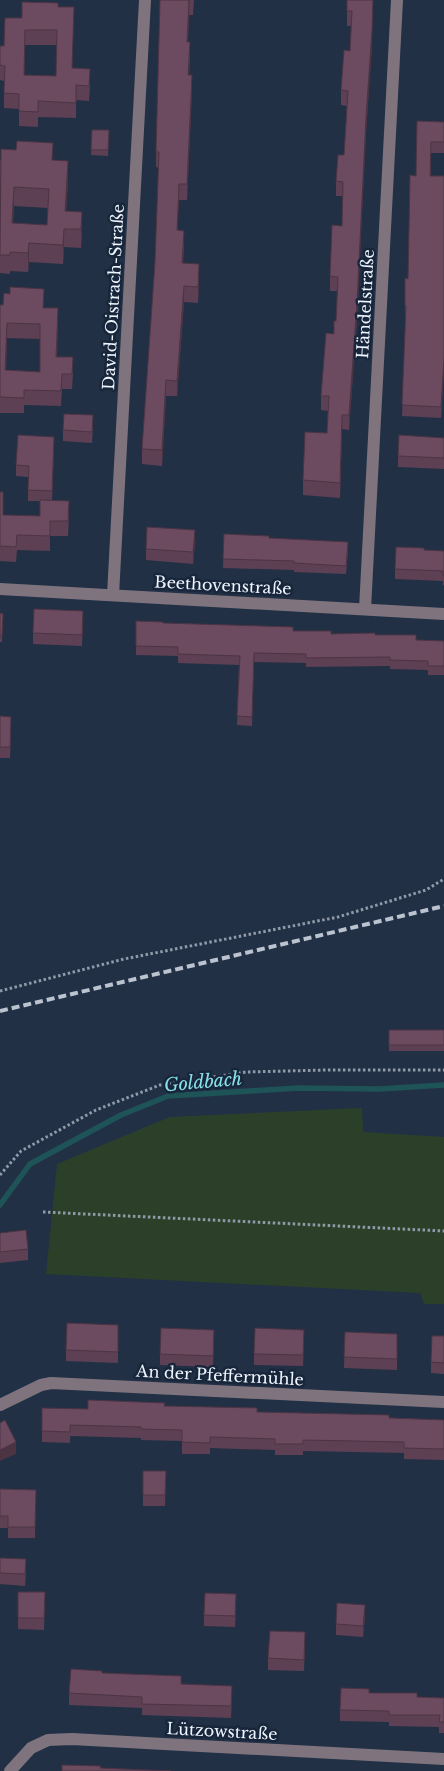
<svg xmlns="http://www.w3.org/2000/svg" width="444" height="1771" viewBox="0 0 444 1771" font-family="'Libre Baskerville',serif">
	<rect width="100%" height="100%" fill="#223046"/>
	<path fill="#2c4029" d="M362 1108 363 1132 444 1137V1304H424L420 1293 46 1274 57 1164 170 1117Z"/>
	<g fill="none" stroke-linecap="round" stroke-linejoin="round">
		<path stroke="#1e5358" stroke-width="5.5" d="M0 1205 30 1164 121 1115 168 1096 299 1088 379 1089 444 1085"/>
		<g stroke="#909aa9" stroke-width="3" stroke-dasharray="2.5 2.5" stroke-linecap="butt">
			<path d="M0 991 124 959 338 917 426 890 444 879"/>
			<path d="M0 1175 21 1151 96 1110 160 1085 246 1072 328 1070H444"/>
			<path d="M43 1212 444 1231"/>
		</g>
		<g stroke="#7f747e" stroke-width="12">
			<path d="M0 589 444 614"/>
			<path d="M113 595 145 0"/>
			<path d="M365 609 397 0"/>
			<path d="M0 1405 41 1385 51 1383 444 1402"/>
			<path d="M10 1771 31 1748 48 1740 72 1739 444 1759"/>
		</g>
		<path stroke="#bbc3cf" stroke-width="4" stroke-dasharray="8 4" stroke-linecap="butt" d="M0 1011 444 906"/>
	</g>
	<g fill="#5d4053" fill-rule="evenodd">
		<path d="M160 0H194L193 15H189L188 42 190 58 189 75 192 91 187 200H179L177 230 184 246 183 264 199 280 198 303 184 302 177 396H166L162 466 142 464V449L155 262 159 168 156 167V152Z"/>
		<path d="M347 0 372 45 366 132 357 318 349 430 342 429 340 498 303 495V480L327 433 328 411 321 410V396L336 321 338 291H330V276L342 226 343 196H336V181L344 155 347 106 341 105V90L350 51 351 26H347Z"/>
		<path d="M58 7 72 68 90 84 89 101 76 100V118L38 117V127L19 126V109L4 108V81L0 80V46H4L22 18ZM25 45H57L56 76 24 75Z"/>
		<path d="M417 121 444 122V153H431V176H444V369L441 418 402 416 406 317H405V278L408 279 416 176Z"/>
		<path d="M92 130H109L108 156 91 155Z"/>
		<path d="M0 160H53L68 180 66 211 82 230 81 248 64 247 63 264 29 262 28 272 10 271V274L0 273ZM14 206 48 208 47 225 13 223Z"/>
		<path d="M0 305 58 323 57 357 73 373 72 389H62L61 406 24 405V413H0ZM7 338 40 339V372L6 370Z"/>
		<path d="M93 426 92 443 63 441V430Z"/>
		<path d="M444 438V469L398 467V456Z"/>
		<path d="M54 448 52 500 69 516 68 536H50V551L17 550 16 562 0 561V492L3 515 40 516V501H28V477L16 476V465Z"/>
		<path d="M224 534 269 538 348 551 346 574 294 572V570L223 568Z"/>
		<path d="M195 541 193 564 146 560V549Z"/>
		<path d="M424 550 444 551V585H443V581L395 579V569Z"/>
		<path d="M0 613 3 614 2 642H0Z"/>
		<path d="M83 623 82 646 33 644V633Z"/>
		<path d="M163 623 331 634 375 635 416 640 444 641V675H428V670L390 669V666L306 667V663L254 662 252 726 237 725 239 665 178 663V656L136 655V646Z"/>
		<path d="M0 716 11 728 10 758H0Z"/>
		<rect x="389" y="1030" width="55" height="21"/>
		<path d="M0 1233 28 1249V1260L0 1263Z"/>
		<path d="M118 1325V1363L66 1361V1350Z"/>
		<path d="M345 1332 397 1334V1370L344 1368Z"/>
		<path d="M444 1336V1374L431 1373V1362Z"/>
		<path d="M214 1341 213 1367 160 1365V1354Z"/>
		<path d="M304 1341 303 1366 254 1365V1354Z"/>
		<path d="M164 1406 257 1412 444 1420V1460L404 1459V1453L303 1451V1455H275V1450L210 1448V1454H182V1441L141 1440V1438L70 1436V1443L42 1442V1431L88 1409Z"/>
		<path d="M143 1471H166L165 1506H143Z"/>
		<path d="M0 1489 36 1490 35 1538H8V1528H0Z"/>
		<path d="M0 1558 26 1570 25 1586 0 1584Z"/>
		<path d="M18 1592H45L44 1630 18 1629Z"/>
		<path d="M236 1605 235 1627 204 1626V1615Z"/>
		<path d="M365 1616 363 1637 336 1635V1624Z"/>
		<path d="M305 1644 304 1671 268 1670V1658Z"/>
		<path d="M102 1673 181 1684 232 1697 231 1718 142 1715V1708L69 1705V1693Z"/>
		<path d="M369 1693 417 1697 444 1698V1733H439V1727L389 1726V1722L340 1721V1710Z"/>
	</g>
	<g fill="#4c3443">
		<path d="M189 0V15L187 58V42Z"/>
		<path d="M373 0 372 45 366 132 357 318 349 430V415Z"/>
		<path d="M192 75V91L187 200V184Z"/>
		<path d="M68 161V180L65 230V211Z"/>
		<path d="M179 184V200L177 246V230Z"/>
		<path d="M14 187V206L12 242V223Z"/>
		<path d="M82 212V230L81 248V229Z"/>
		<path d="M64 229V247L63 264V245Z"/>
		<path d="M29 243V262L28 272V253Z"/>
		<path d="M199 264V280L198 303V287Z"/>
		<path d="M184 286V302L177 396V381Z"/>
		<path d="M58 308V323L56 372V357Z"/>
		<path d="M7 323V338L5 385V370Z"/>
		<path d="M444 358V369L441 418V407Z"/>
		<path d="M166 380V396L162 466V450Z"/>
		<path d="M342 415V429L340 498V483Z"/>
		<path d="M54 437V448L52 502V491Z"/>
		<path d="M195 530V541L193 564V552Z"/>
		<path d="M16 1442V1454L0 1461V1450Z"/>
		<path d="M365 1605V1616L363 1637V1626Z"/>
	</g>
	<g fill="#6c4a60" stroke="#4c3443" fill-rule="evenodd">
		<path d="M160 0H189L187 42H190L188 75H192L187 184H179L177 230 184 231 182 263 199 264 198 287 184 286 177 381 166 380 162 450 142 449 155 262 159 152H156Z"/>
		<path d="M347 0H373L372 31 366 117 357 303 349 415H342L340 483 303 480 305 432 327 433 329 396H321L326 333 334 334V321H336L338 277 330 276 332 225 342 226 343 182 336 181 338 155H344L348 91 341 90 344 50 350 51 352 11H347Z"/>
		<path d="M22 2 58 3V7H74L72 68 90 69 89 86 76 85V103L38 101V112L19 111V94L4 93 5 66 0 65V46H4L5 18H22ZM25 30H57L56 76 24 75Z"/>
		<path d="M417 121 444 122V142H431L430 176H444V358L441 407 402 405 406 306H405V278L408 279 410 175 416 176Z"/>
		<path d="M92 130H109L108 150H91Z"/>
		<path d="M17 141 53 143 52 160 68 161 65 211 82 212 81 229H64L63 245 29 243 28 253 10 252V255H0L1 149 16 150ZM14 187 49 189 47 225 12 223Z"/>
		<path d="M10 287 44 289 43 308H58L56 357H73L72 374H62L61 391 24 390V398L0 397V305H3L4 293 10 294ZM7 323 40 324V372L5 370Z"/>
		<path d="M64 414 93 415 92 432 63 430Z"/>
		<path d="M18 435 54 437 52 491 28 490 29 466 16 465Z"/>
		<path d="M399 435 444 438V458L398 456Z"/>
		<path d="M0 492H3V515L40 516V500L69 501 68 521H50V536L17 535 16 547 0 546Z"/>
		<path d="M147 527 195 530 193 552 146 549Z"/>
		<path d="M224 534 269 536V538L348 542 346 566 294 563V561L223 559Z"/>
		<path d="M396 547 424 548V550L444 551V576H443V571L395 569Z"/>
		<path d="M34 609 83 611 82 635 33 633Z"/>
		<path d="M0 613 3 614 2 636H0Z"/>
		<path d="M136 621 163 622V623L293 627V631H331V634L375 633V635H416V640L444 641V666H428V661L390 660V657L306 658V654L254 653 252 717 237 716 240 656 178 654V647L136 646Z"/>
		<path d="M0 716 11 717 10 747H0Z"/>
		<rect x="389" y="1030" width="55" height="15"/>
		<path d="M26 1230 28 1249 0 1252V1233Z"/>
		<path d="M67 1323 118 1325V1352L66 1350Z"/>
		<path d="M161 1328 214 1330 213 1356 160 1354Z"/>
		<path d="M255 1328 304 1330 303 1355 254 1354Z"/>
		<path d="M345 1332 397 1334V1359L344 1357Z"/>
		<path d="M432 1336H444V1363L431 1362Z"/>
		<path d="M88 1400 165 1403 164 1406 257 1408V1412L389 1415V1418L444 1420V1449L404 1448V1442L303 1440V1444H275V1439L210 1437V1443L182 1442V1430L141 1429V1427L70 1425V1432L42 1431V1408L88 1409Z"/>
		<path d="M5 1420 16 1442 0 1450V1423Z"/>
		<path d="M143 1471H166L165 1495H143Z"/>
		<path d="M0 1489 36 1490 35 1527H8V1516H0Z"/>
		<path d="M0 1558 26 1559 25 1574 0 1573Z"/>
		<path d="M18 1592H45L44 1618H18Z"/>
		<path d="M205 1593 236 1594 235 1616 204 1615Z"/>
		<path d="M337 1603 365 1605 363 1626 336 1624Z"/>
		<path d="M270 1631 305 1632 304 1660 268 1658Z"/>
		<path d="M71 1669 102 1671V1673L181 1676V1684L232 1686 231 1706 142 1704V1697L69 1693Z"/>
		<path d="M341 1688 369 1689V1693H417V1697L444 1698V1722H439L440 1715H389V1711L340 1710Z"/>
		<path d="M62 1765 101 1766 100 1768 171 1771H62Z"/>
	</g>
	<g text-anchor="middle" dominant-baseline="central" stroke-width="5" stroke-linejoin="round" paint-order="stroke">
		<g font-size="16" fill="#eff5fe" stroke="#18263b">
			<text transform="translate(113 297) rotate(-87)">David-Oistrach-Straße</text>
			<text transform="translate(365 304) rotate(-87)">Händelstraße</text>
			<text transform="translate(223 585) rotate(3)">Beethovenstraße</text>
			<text transform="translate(220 1375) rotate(3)">An der Pfeffermühle</text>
			<text transform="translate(222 1731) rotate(3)">Lützowstraße</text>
		</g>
		<g font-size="18" font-style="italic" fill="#88e1e8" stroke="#18263b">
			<text transform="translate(203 1082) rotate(-5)">Goldbach</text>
		</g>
	</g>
</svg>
